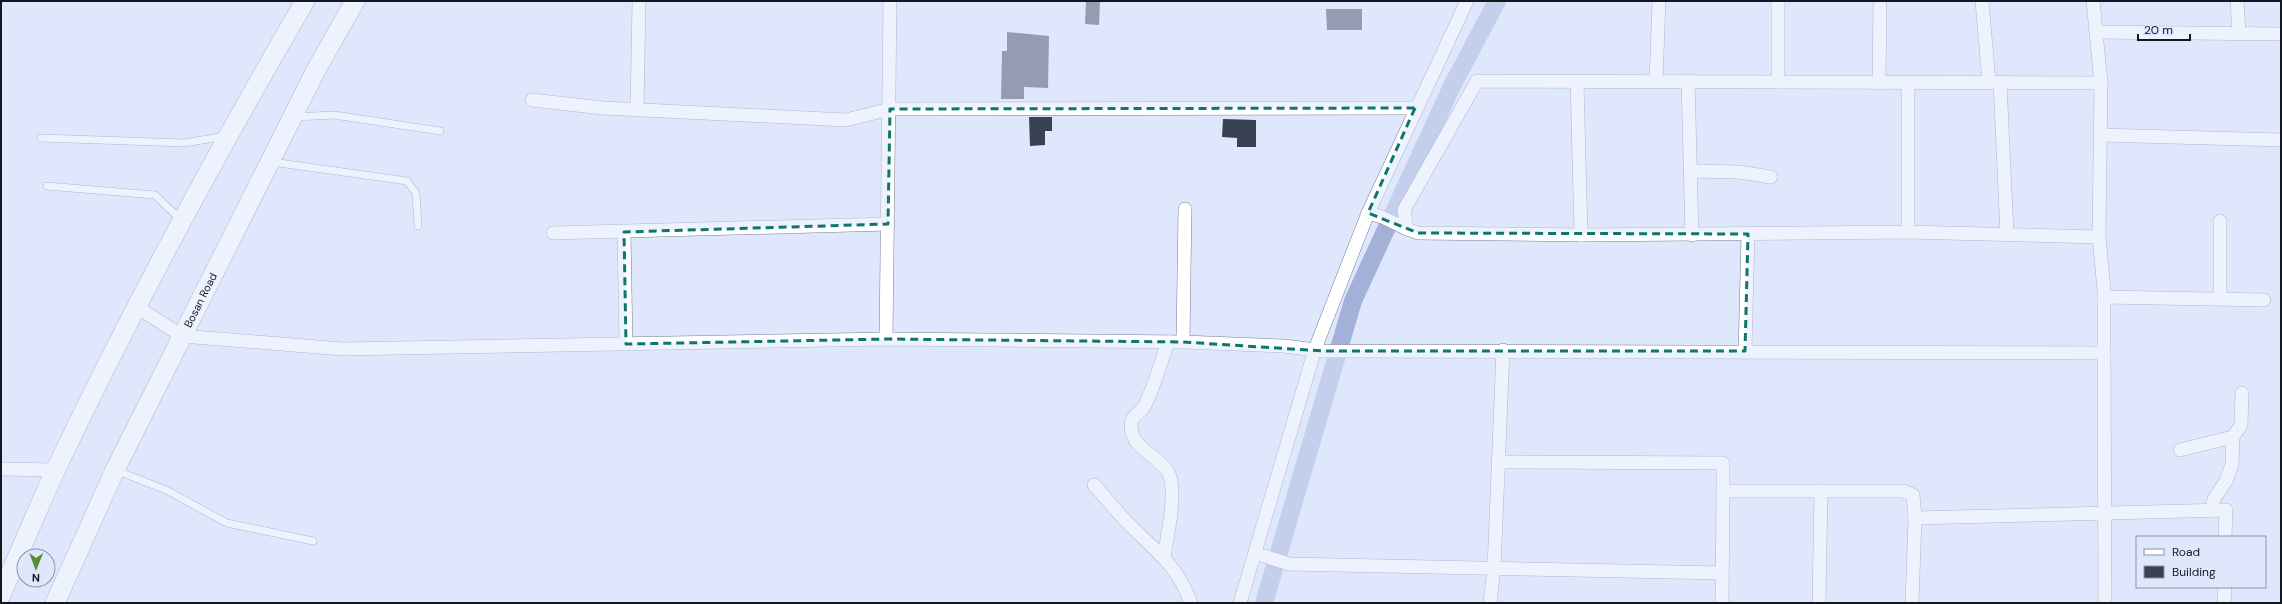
<svg xmlns="http://www.w3.org/2000/svg" width="2282" height="604" viewBox="0 0 2282 604" font-family="'DM Sans',sans-serif">
	<rect width="100%" height="100%" fill="#dfe7fc"/>
	<g fill="none" stroke-linecap="round" stroke-linejoin="round">
		<path stroke="#a3b1d8" stroke-width="18" d="M1264 603 1353 301 1452 86 1497 1"/>
	</g>
	<g fill="#394155">
		<path d="M1086 1H1100L1099 25 1085 24Z"/>
		<path d="M1326 9H1362V30H1327Z"/>
		<path d="M1007 32 1049 36 1048 88 1024 87V99H1001L1002 51H1007Z"/>
		<path d="M1029 117H1052V131H1045V145L1030 146Z"/>
		<path d="M1223 119 1256 120V147H1237V138L1222 137Z"/>
	</g>
	<g fill="none" stroke-linecap="round" stroke-linejoin="round">
		<g stroke="#757e95" stroke-width="8">
			<g id="lane">
				<path d="M294 117 334 115 440 131"/>
				<path d="M41 138 185 143 225 136"/>
				<path d="M272 162 407 181 416 193 418 226"/>
				<path d="M47 186 155 195 182 221"/>
				<path d="M115 470 166 490 227 523 313 541"/>
			</g>
		</g>
		<g stroke="#757e95" stroke-width="14">
			<g id="street">
				<path d="M1778 1V82"/>
				<path d="M1982 1 1989 82"/>
				<path d="M2093 1 2101 83 2099 237 2104 290V353"/>
				<path d="M2237 1 2239 33"/>
				<path d="M2096 32 2281 34"/>
				<path d="M1577 81 1581 235"/>
				<path d="M1656 81 1659 1"/>
				<path d="M1688 81 1692 235"/>
				<path d="M2000 82 2007 234"/>
				<path d="M1879 83 1880 1"/>
				<path d="M532 100 603 108 846 120 890 109 1415 108"/>
				<path d="M637 110 639 1"/>
				<path d="M2101 135 2281 140"/>
				<path d="M1690 171 1739 172 1771 177"/>
				<path d="M1368 213 1382 217 1407 229"/>
				<path d="M624 232 626 344"/>
				<path d="M1908 232V83"/>
				<path d="M553 233 888 224"/>
				<path d="M2099 237 1908 232 1581 235 1418 233 1407 229 1404 210 1477 81 2101 83"/>
				<path d="M2104 297 2264 300"/>
				<path d="M2220 298V221"/>
				<path d="M137 307 182 336 342 349 886 339 1183 342 1284 346 1323 351 2104 353 2105 603"/>
				<path d="M886 339 890 1"/>
				<path d="M1183 342 1185 209"/>
				<path d="M1745 351 1748 234"/>
				<path d="M2180 450 2233 437"/>
				<path d="M1498 462 1723 463V491H1903L1913 495 1915 518 2226 510 2225 537"/>
				<path d="M1 469 56 470"/>
				<path d="M1094 485C1107 499 1119 515 1133 528 1160 555 1177 566 1191 603"/>
				<path d="M2211 510 2214 499 2226 481 2232 464 2233 437 2241 425 2242 393"/>
				<path d="M1255 553 1289 564 1722 573"/>
				<path d="M1164 557C1167 537 1178 490 1168 472 1158 455 1131 449 1131 426 1131 414 1141 414 1145 405 1155 385 1161 362 1168 342"/>
				<path d="M1240 603 1315 349 1368 213 1467 1"/>
				<path d="M1490 603 1494 569 1503 350"/>
				<path d="M1722 603 1723 491"/>
				<path d="M1819 603 1821 491"/>
				<path d="M1912 603 1915 518"/>
				<path d="M2224 603 2225 587"/>
			</g>
		</g>
		<g stroke="#757e95" stroke-width="20">
			<g id="secondary">
				<path d="M1 595C19 553 37 511 56 469 132 309 216 154 305 1"/>
				<path id="s1" d="M55 603 115 470 316 70 355 1"/>
			</g>
		</g>
		<use href="#lane" stroke="#fff" stroke-width="7"/>
		<use href="#street" stroke="#fff" stroke-width="13"/>
		<use href="#secondary" stroke="#fff" stroke-width="19"/>
	</g>
	<path d="M0 0H2282V604H0ZM1415 108 1368 213 1418 233 1748 234 1745 351H1323L1183 342 886 339 626 344 624 232 888 224 890 109Z" fill="#dfe7fc" fill-opacity=".55" fill-rule="evenodd"/>
	<path fill="none" stroke="#0f766e" stroke-width="3" stroke-dasharray="8 5" stroke-linejoin="round" d="M1415 108 1368 213 1418 233 1748 234 1745 351H1323L1183 342 886 339 626 344 624 232 888 224 890 109Z"/>
	<g text-anchor="middle" dominant-baseline="central" stroke-width="4" stroke-linejoin="round" paint-order="stroke">
		<g font-size="11" fill="#13171f" stroke="#dfe7fc">
			<text stroke="none"><textPath href="#s1" startOffset="336">Bosan Road</textPath></text>
		</g>
	</g>
	<rect width="2282" height="604" fill="none" stroke="#13171f" stroke-width="4"/>
	<rect x="2136" y="536" width="130" height="52" fill="#dfe7fc" stroke="#8d94a4"/>
	<rect x="2144" y="549" width="20" height="6" fill="#ffffff" stroke="#8d94a4"/>
	<text x="2172" y="556" font-size="12" fill="#13171f">Road</text>
	<rect x="2144" y="566" width="20" height="12" fill="#394155" stroke="#8d94a4"/>
	<text x="2172" y="576" font-size="12" fill="#13171f">Building</text>
	<g transform="translate(36 568) rotate(181)"><circle r="19" fill="#dfe7fc" stroke="#8d94a4"/>
	<path d="M0-3L7 15L0 10L-7 15Z" fill="#568f2c"/>
	<text y="-6" font-size="11" font-weight="bold" text-anchor="middle" fill="#13171f">N</text>
	</g>
	<path d="M2138 34v6h52v-6" fill="none" stroke="#13171f" stroke-width="2"/>
	<text x="2144" y="34" font-size="12" fill="#13171f" stroke="#dfe7fc" stroke-width="3" paint-order="stroke">20 m</text>
</svg>
